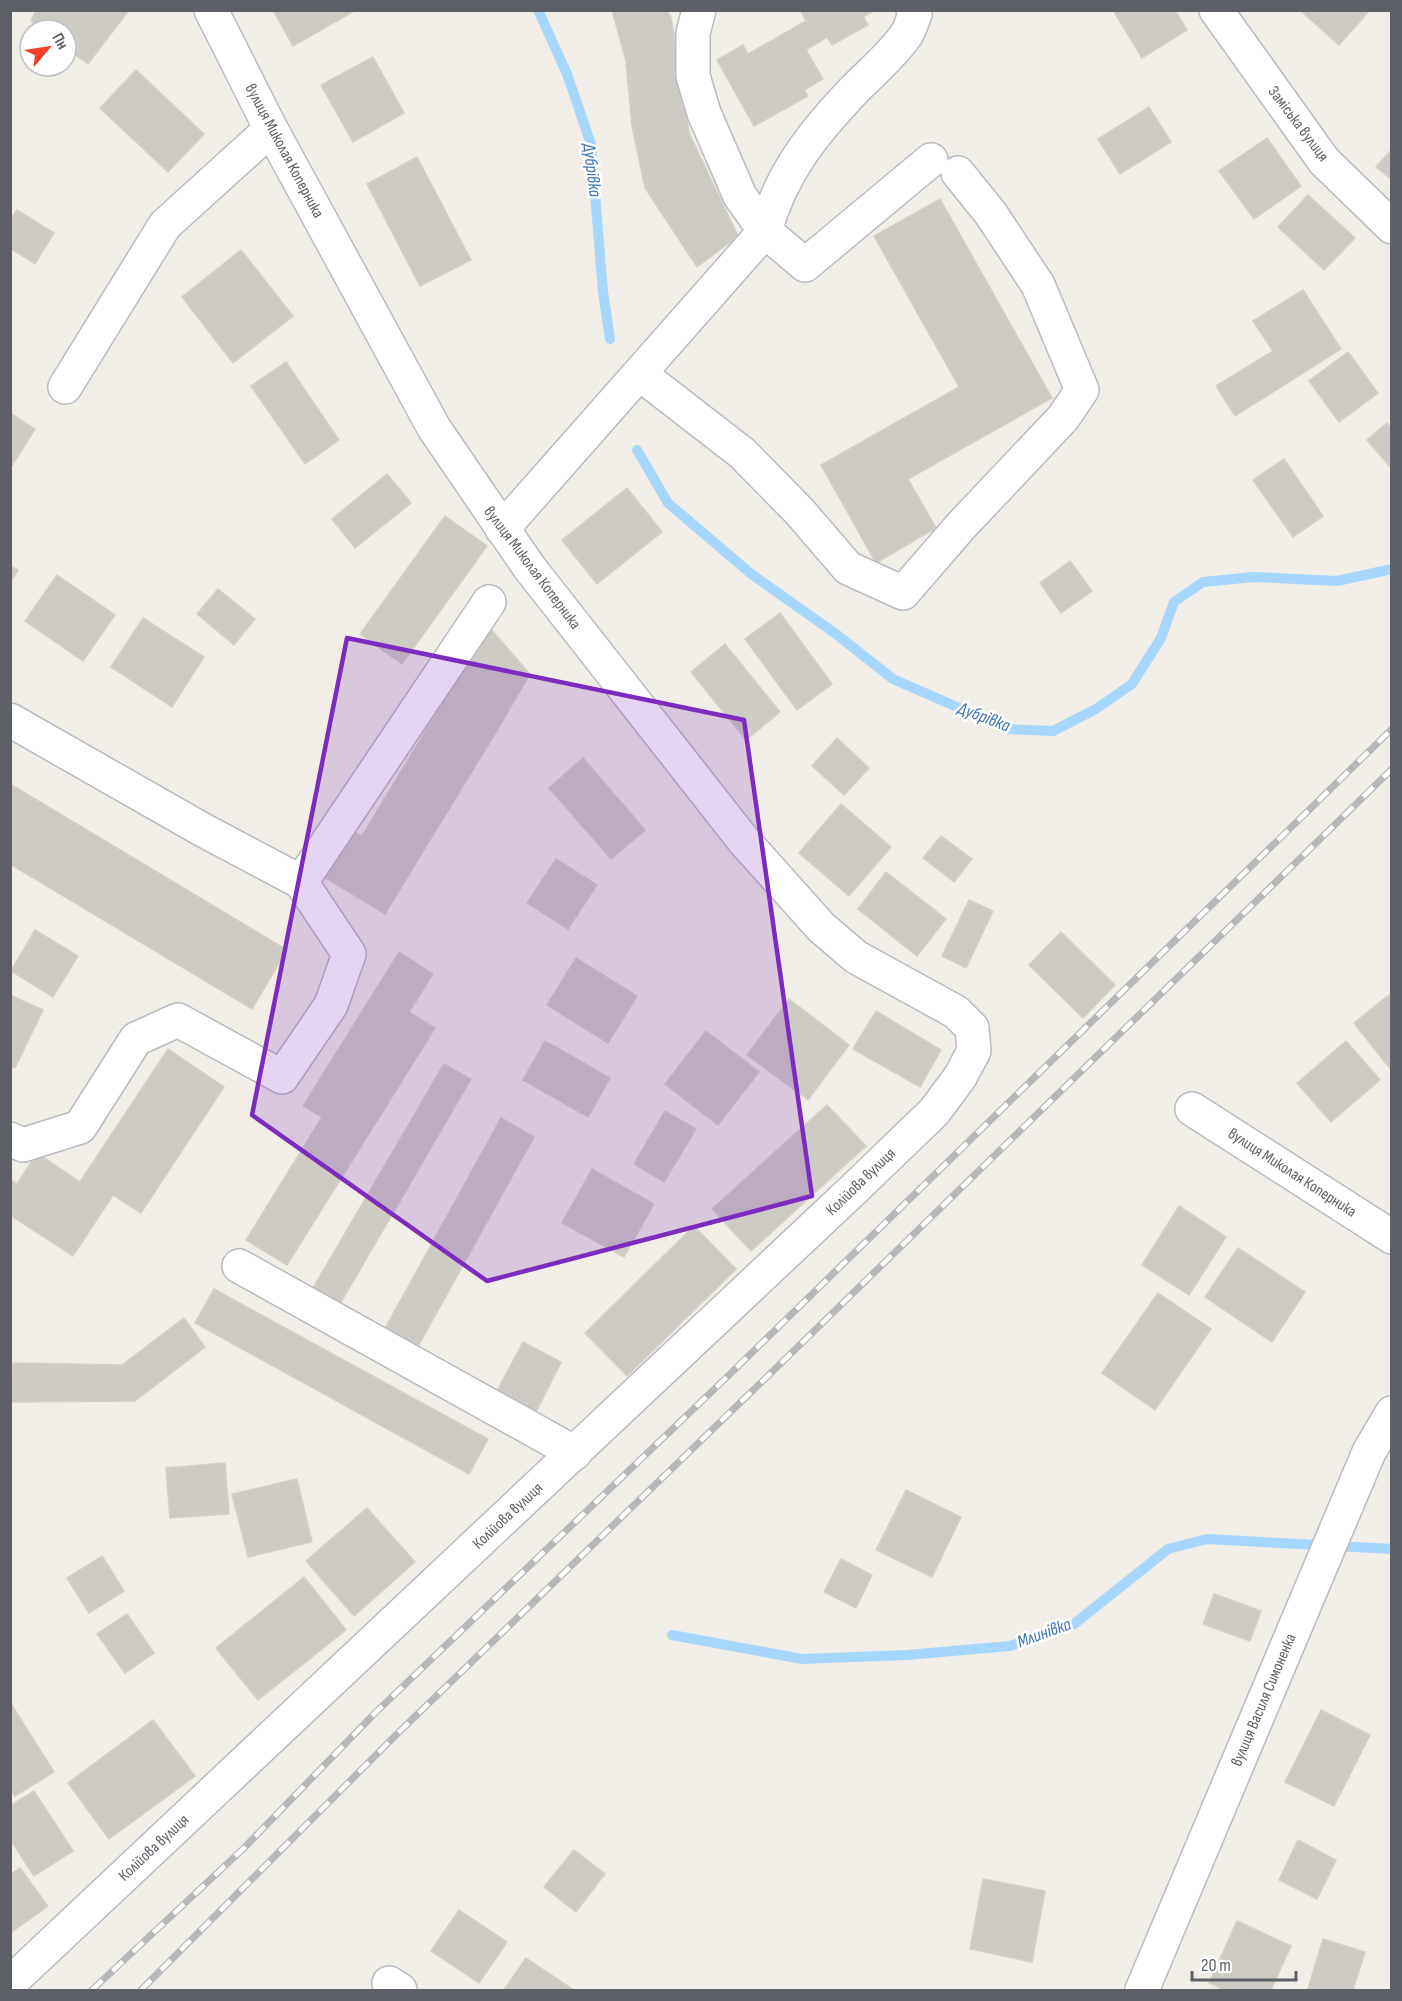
<svg xmlns="http://www.w3.org/2000/svg" width="1402" height="2001" viewBox="0 0 1402 2001" font-family="'Sofia Sans Condensed',sans-serif">
	<rect width="100%" height="100%" fill="#f0eee6"/>
	<g fill="none" stroke-linecap="round" stroke-linejoin="round">
		<g stroke="#a7d6ff" stroke-width="10">
			<path d="M538 10 567 74 591 144 603 292 610 339"/>
			<path d="M637 450 668 503 750 573 836 634 893 679 1007 729 1053 731 1096 709 1132 684 1161 638 1174 602 1203 582 1254 577 1337 581 1392 569"/>
			<path d="M672 1635 802 1659 907 1655 1010 1646 1074 1624 1168 1549 1207 1539 1392 1549"/>
		</g>
	</g>
	<g fill="#cdcbc4" stroke="#d6d0c3" stroke-width="1.5">
		<path d="M36 10H129L88 64 66 48V30H43L31 21Z"/>
		<path d="M273 10H356L293 46Z"/>
		<path d="M612 10H667L671 18 681 72 689 133 738 236 697 267 645 188 632 126 626 61Z"/>
		<path d="M800 10H875L863 17 868 25 832 45 827 37 806 50 823 79 804 90 808 96 754 126 717 60 743 45 748 54 806 21Z"/>
		<path d="M1113 10H1175L1187 30 1142 58Z"/>
		<path d="M1300 10H1370L1339 45Z"/>
		<path d="M373 57 404 113 353 142 321 85Z"/>
		<path d="M136 70 204 134 168 172 100 108Z"/>
		<path d="M1149 107 1171 142 1120 174 1098 139Z"/>
		<path d="M1267 138 1301 186 1254 219 1219 171Z"/>
		<path d="M1392 149V180L1376 167Z"/>
		<path d="M417 157 471 260 420 286 367 184Z"/>
		<path d="M1308 195 1355 238 1324 270 1278 227Z"/>
		<path d="M940 199 1052 398 908 479 936 528 876 563 821 465 959 387 874 236Z"/>
		<path d="M17 210 54 233 35 264 10 248V220Z"/>
		<path d="M241 250 293 316 233 363 182 297Z"/>
		<path d="M1303 290 1341 349 1235 416 1216 386 1273 351 1253 321Z"/>
		<path d="M1348 352 1378 393 1339 422 1309 381Z"/>
		<path d="M286 362 339 440 305 464 251 386Z"/>
		<path d="M10 413 35 429 10 469Z"/>
		<path d="M1387 423 1392 429V469L1367 440Z"/>
		<path d="M1284 459 1323 516 1293 537 1253 480Z"/>
		<path d="M387 474 411 503 355 548 332 519Z"/>
		<path d="M627 488 662 532 597 584 562 540Z"/>
		<path d="M445 516 487 546 402 664 360 634Z"/>
		<path d="M1070 561 1092 591 1061 613 1040 583Z"/>
		<path d="M10 566 18 570 10 583Z"/>
		<path d="M57 575 115 615 83 661 25 621Z"/>
		<path d="M218 589 255 619 234 645 197 614Z"/>
		<path d="M780 613 832 684 797 710 745 639Z"/>
		<path d="M143 618 204 657 172 707 111 667Z"/>
		<path d="M489 627 530 674 499 727 449 692Z"/>
		<path d="M725 644 780 712 746 740 691 672Z"/>
		<path d="M449 692 499 727 385 914 319 874 347 828 362 836Z"/>
		<path d="M837 738 869 768 844 795 812 766Z"/>
		<path d="M583 758 645 830 611 859 549 788Z"/>
		<path d="M10 784 287 950 252 1009 10 864Z"/>
		<path d="M841 804 891 847 849 896 799 853Z"/>
		<path d="M941 836 972 859 954 882 923 858Z"/>
		<path d="M556 859 597 885 568 929 527 903Z"/>
		<path d="M886 872 946 919 917 956 858 909Z"/>
		<path d="M969 900 993 911 966 968 942 956Z"/>
		<path d="M35 930 78 956 53 997 11 971Z"/>
		<path d="M1061 932 1115 985 1083 1018 1029 965Z"/>
		<path d="M399 952 433 974 409 1012 435 1028 287 1265 246 1240 322 1117 303 1106Z"/>
		<path d="M576 958 637 996 608 1043 547 1005Z"/>
		<path d="M1390 994 1392 996V1071L1354 1023Z"/>
		<path d="M10 995 43 1010 15 1068 10 1066Z"/>
		<path d="M789 999 849 1045 808 1100 747 1055Z"/>
		<path d="M876 1011 941 1050 920 1087 853 1049Z"/>
		<path d="M706 1031 759 1072 718 1125 665 1084Z"/>
		<path d="M545 1041 610 1078 588 1117 523 1080Z"/>
		<path d="M1346 1041 1380 1080 1331 1122 1297 1083Z"/>
		<path d="M168 1049 224 1087 141 1213 113 1195 73 1256 10 1215V1180L17 1184 37 1153 80 1182Z"/>
		<path d="M444 1064 471 1079 340 1304 313 1288Z"/>
		<path d="M827 1105 866 1146 751 1251 712 1209Z"/>
		<path d="M665 1111 696 1129 664 1182 634 1164Z"/>
		<path d="M501 1118 534 1137 415 1352 382 1334Z"/>
		<path d="M592 1169 654 1204 624 1257 562 1223Z"/>
		<path d="M1179 1206 1226 1237 1189 1295 1142 1265Z"/>
		<path d="M694 1226 736 1269 627 1376 585 1333Z"/>
		<path d="M1238 1248 1305 1292 1272 1342 1205 1297Z"/>
		<path d="M214 1289 488 1439 469 1474 195 1323Z"/>
		<path d="M1158 1293 1211 1329 1155 1410 1102 1373Z"/>
		<path d="M184 1318 205 1347 135 1401 10 1402 13 1363 122 1365Z"/>
		<path d="M523 1342 561 1362 536 1412 497 1391Z"/>
		<path d="M225 1463 229 1514 170 1518 166 1468Z"/>
		<path d="M297 1479 312 1542 248 1557 232 1494Z"/>
		<path d="M906 1490 961 1517 932 1577 876 1550Z"/>
		<path d="M367 1508 415 1562 354 1616 306 1561Z"/>
		<path d="M102 1556 124 1591 89 1613 67 1578Z"/>
		<path d="M841 1559 872 1575 856 1608 824 1592Z"/>
		<path d="M304 1577 346 1630 258 1700 216 1648Z"/>
		<path d="M1214 1594 1261 1611 1250 1641 1203 1624Z"/>
		<path d="M127 1614 154 1653 125 1673 97 1634Z"/>
		<path d="M10 1702 54 1772 15 1796 10 1789Z"/>
		<path d="M1321 1710 1370 1735 1334 1806 1285 1782Z"/>
		<path d="M153 1720 195 1776 109 1839 68 1783Z"/>
		<path d="M34 1791 73 1851 34 1876 10 1839V1806Z"/>
		<path d="M1298 1840 1336 1860 1317 1899 1279 1880Z"/>
		<path d="M574 1850 605 1874 576 1912 544 1887Z"/>
		<path d="M20 1868 48 1906 10 1933V1875Z"/>
		<path d="M983 1879 1045 1891 1032 1962 970 1949Z"/>
		<path d="M459 1910 507 1942 479 1983 431 1951Z"/>
		<path d="M1237 1921 1291 1946 1271 1990H1225L1209 1983Z"/>
		<path d="M1323 1939 1365 1952 1353 1990 1308 1989Z"/>
		<path d="M526 1958 574 1990H504Z"/>
	</g>
	<g fill="none" stroke-linecap="round" stroke-linejoin="round">
		<g stroke="#b8bbc0" stroke-width="36">
			<g id="minor">
				<path d="M913 10 915 14C912 21 910 30 906 35 892 55 872 72 855 89 813 133 781 173 765 231L805 265 931 160"/>
				<path d="M1216 10 1324 161 1392 227"/>
				<path d="M640 374 742 453 800 512 848 568 903 593 960 527 1063 418 1082 390 1038 285 991 214 958 173"/>
				<path d="M65 387 165 225 271 129"/>
				<path d="M502 529 765 231 740 196 704 113 693 76V33L699 10"/>
				<path d="M10 720 203 830 301 882 489 602"/>
				<path d="M1192 1109 1392 1237"/>
				<path d="M10 1139 23 1145 80 1127 136 1039 178 1020 282 1077 331 1005 349 954 301 882"/>
				<path d="M239 1266 575 1453"/>
				<path d="M10 1983 854 1189 934 1112 960 1077 974 1051 972 1028 956 1012 856 957 821 927 744 841 529 567 434 428 271 129 211 10"/>
				<path d="M389 1983 400 1990"/>
				<path d="M1142 1990 1369 1452 1392 1413"/>
			</g>
		</g>
		<use href="#minor" stroke="#fff" stroke-width="33"/>
		<g stroke="#b6b7b8" stroke-width="7">
			<g id="rail">
				<path d="M92 1990 244 1848 374 1714 728 1376 1392 729"/>
				<path d="M141 1990 398 1733 776 1368 1392 769"/>
			</g>
		</g>
		<use href="#rail" stroke="#fff" stroke-width="4.5" stroke-dasharray="14" stroke-linecap="butt"/>
	</g>
	<path fill="#7b2cbf" fill-opacity="0.2" stroke="#7b2cbf" stroke-width="4.5" stroke-linejoin="round" d="M347 638 744 720 812 1196 487 1281 252 1115Z"/>
	<g text-anchor="middle" dominant-baseline="central" stroke-width="5" stroke-linejoin="round" paint-order="stroke">
		<g font-size="16" fill="#5d6167" stroke="#fff">
			<text transform="translate(1298 124) rotate(53)">Заміська вулиця</text>
			<text transform="translate(284 151) rotate(62)">вулиця Миколая Коперника</text>
			<text transform="translate(532 568) rotate(53)">вулиця Миколая Коперника</text>
			<text transform="translate(1292 1173) rotate(33)">вулиця Миколая Коперника</text>
			<text transform="translate(861 1182) rotate(-44)">Колійова вулиця</text>
			<text transform="translate(508 1516) rotate(-43)">Колійова вулиця</text>
			<text transform="translate(1264 1700) rotate(-67)">вулиця Василя Симоненка</text>
			<text transform="translate(154 1848) rotate(-43)">Колійова вулиця</text>
		</g>
		<g font-size="18" font-style="italic" fill="#3c75b8" stroke="#fff">
			<text transform="translate(592 170) rotate(83)">Дубрівка</text>
			<text transform="translate(984 717) rotate(21)">Дубрівка</text>
			<text transform="translate(1044 1633) rotate(-20)">Млинівка</text>
		</g>
	</g>
	<rect width="1402" height="2001" fill="none" stroke="#5d6167" stroke-width="24"/>
	<g transform="translate(48 48) rotate(61)"><circle r="28" fill="#ffffff" stroke="#bec0c2" stroke-width="1.5"/>
	<path d="M0-4.5L10 22L0 15L-10 22Z" fill="#f33e28"/>
	<text y="-9" font-size="16" font-weight="bold" text-anchor="middle" fill="#5d6167">Пн</text>
	</g>
	<path d="M1192 1971v9h104v-9" fill="none" stroke="#5d6167" stroke-width="3"/>
	<text x="1201" y="1971" font-size="18" fill="#5d6167" stroke="#ffffff" stroke-width="4.5" paint-order="stroke">20 m</text>
</svg>
